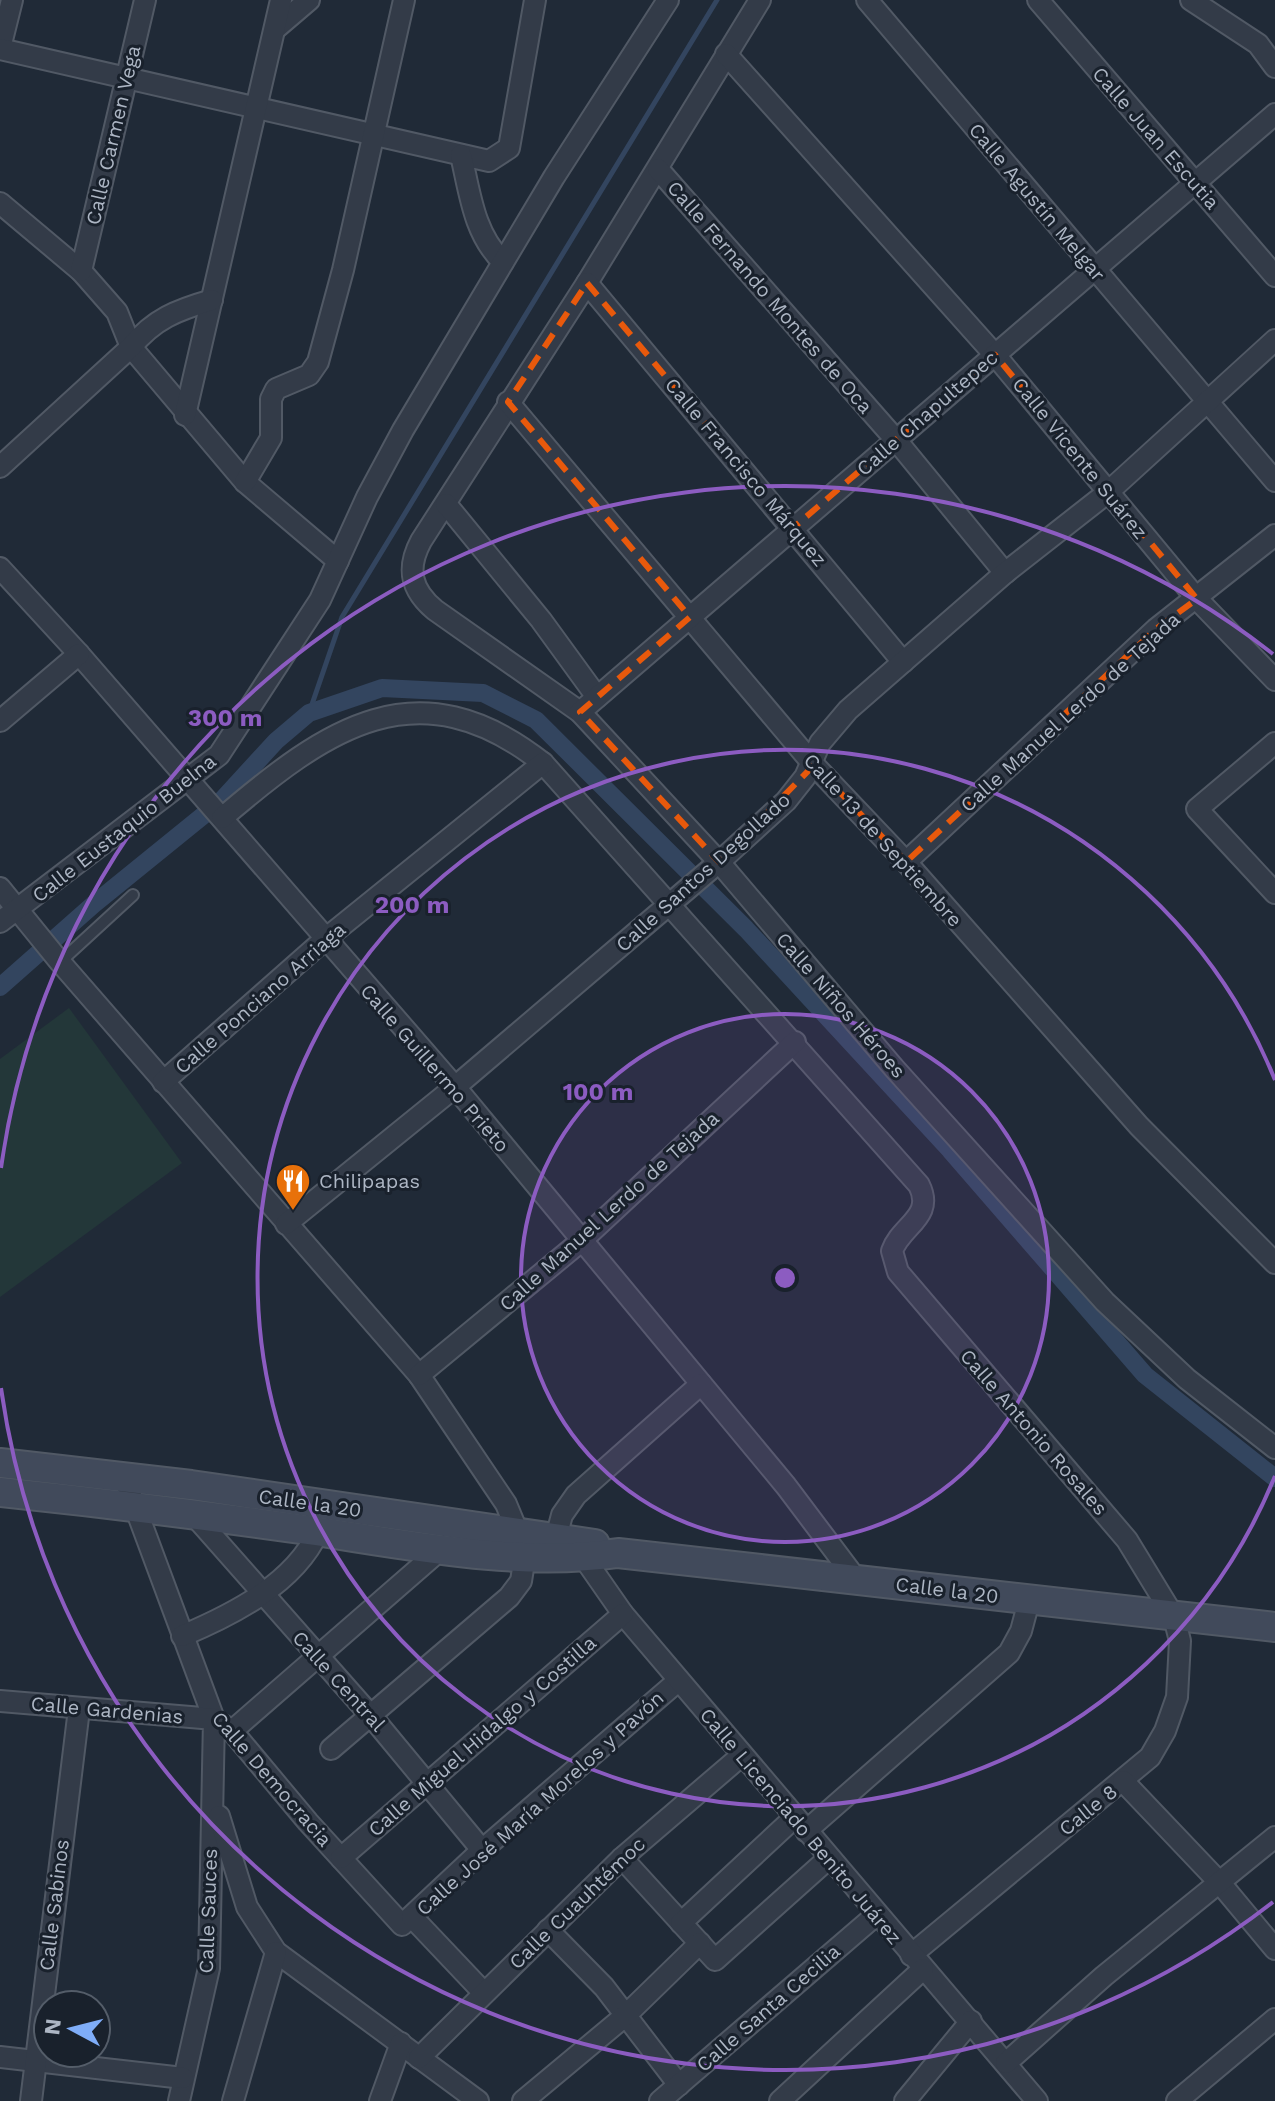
<svg xmlns="http://www.w3.org/2000/svg" width="1275" height="2101" viewBox="0 0 1275 2101" font-family="'Work Sans',sans-serif">
	<rect width="100%" height="100%" fill="#202a37"/>
	<path fill="#233739" d="M69 1008 182 1163 0 1297V1059Z"/>
	<g fill="none" stroke-linecap="round" stroke-linejoin="round">
		<path stroke="#33455f" stroke-width="5" d="M309 713 342 617 717 0"/>
		<path stroke="#33455f" stroke-width="18" d="M0 987 94 904 221 801 276 741 309 713 382 688 483 693 536 720 746 929 950 1150 1145 1375 1275 1478"/>
		<g stroke="#515965" stroke-width="14">
			<path id="lane" d="M60 962 133 895"/>
		</g>
		<g stroke="#515965" stroke-width="24">
			<g id="street">
				<path d="M760 0 587 283 421 541C406 569 411 590 435 610L580 712 719 862 894 1068 1105 1302 1187 1379 1275 1448"/>
				<path d="M867 0 1275 481"/>
				<path d="M1038 0 1275 276"/>
				<path d="M1191 0 1258 44 1275 67"/>
				<path d="M275 29 309 0"/>
				<path d="M0 48 12 0"/>
				<path d="M0 49 489 161 509 148 535 0"/>
				<path d="M726 54 995 355 1197 599 1275 680"/>
				<path d="M461 155C470 194 474 234 503 262"/>
				<path d="M658 169 896 440 1005 573"/>
				<path d="M0 203 81 271 117 312 131 347 245 482 338 561"/>
				<path d="M81 271 145 0"/>
				<path d="M587 283 903 662"/>
				<path d="M508 402 813 764 906 862 1139 1126 1275 1263"/>
				<path d="M185 415 281 0"/>
				<path d="M0 467 131 347C154 319 177 310 212 300"/>
				<path d="M245 482 271 438V399L276 389 309 375 318 362 343 270 404 0"/>
				<path d="M446 504 541 620 597 697"/>
				<path d="M0 568 79 654 455 1087 786 1486 856 1579"/>
				<path d="M580 712 1275 114"/>
				<path d="M0 721 79 654"/>
				<path d="M1275 743 1197 809 1275 893"/>
				<path d="M222 818C326 729 417 664 543 763L919 1185C935 1217 901 1225 892 1251L898 1272 1127 1540 1174 1617 1180 1641 1177 1697 1165 1731 1150 1757 911 1955"/>
				<path d="M906 862 1156 629 1275 535"/>
				<path d="M0 888 60 962 419 1375 506 1504 518 1533 525 1556 521 1581 509 1597 331 1749"/>
				<path d="M0 922 219 755 320 600 367 497 403 430 554 177 668 0"/>
				<path d="M163 1082 324 940 543 763"/>
				<path d="M286 1224 455 1087 719 862 786 801 805 777 820 743 848 710 1005 573 1107 493 1275 340"/>
				<path d="M419 1375 580 1242 795 1042"/>
				<path d="M124 1477 214 1719 232 1731 308 1822 402 1925 482 1850 678 1681"/>
				<path d="M193 1514 372 1717 482 1850"/>
				<path d="M585 1546 584 1558 623 1614 1037 2101"/>
				<path d="M553 1549 562 1515 576 1495 701 1384"/>
				<path d="M182 1636C232 1615 294 1584 318 1532"/>
				<path d="M0 1701 214 1719 209 1968 179 2101"/>
				<path d="M232 1731 440 1550"/>
				<path d="M1123 1781 1220 1883 1275 1949"/>
				<path d="M219 1816 247 1907 276 1952 478 2101"/>
				<path d="M806 1831 1009 1653 1021 1631 1029 1601"/>
				<path d="M341 1858 623 1614"/>
				<path d="M622 1858 715 1960 829 1858"/>
				<path d="M412 1917 484 1993"/>
				<path d="M681 1923 795 1817"/>
				<path d="M548 1930 604 1987 679 2085"/>
				<path d="M0 2057 183 2078"/>
				<path d="M419 2058 622 1858 741 1756"/>
				<path d="M1006 2063 1104 1976 1275 1837"/>
				<path d="M31 2101 79 1709"/>
				<path d="M233 2101 276 1952"/>
				<path d="M380 2101 401 2043"/>
				<path d="M523 2101 625 2016 700 1943"/>
				<path d="M660 2101 876 1915"/>
				<path d="M780 2101 923 1969"/>
				<path d="M905 2101 971 2021"/>
				<path d="M1177 2101 1275 2019"/>
			</g>
		</g>
		<g stroke="#515965" stroke-width="32">
			<g id="secondary">
				<path d="M0 1463 191 1485 595 1544"/>
				<path d="M0 1492C105 1503 210 1516 315 1531 414 1546 518 1567 618 1553L1275 1627"/>
			</g>
		</g>
		<use href="#lane" stroke="#333b48" stroke-width="10"/>
		<use href="#street" stroke="#333b48" stroke-width="20"/>
		<use href="#secondary" stroke="#414a5b" stroke-width="28"/>
	</g>
	<path fill="none" stroke="#e8590c" stroke-width="6" stroke-dasharray="16 10" stroke-linejoin="round" d="M587 283 793 528 995 355 1197 599 1156 629 906 862 814 765 719 862 580 712 690 617 508 402Z"/>
	<circle cx="785" cy="1278" r="264" fill="#8c5cc1" fill-opacity=".12"/>
	<g fill="none" stroke="#8c5cc1" stroke-width="4">
		<circle cx="785" cy="1278" r="264"/>
		<path d="M1275 1476A528 528 0 1 1 1275 1080"/>
		<path d="M1273 1902A792 792 0 0 1 1 1388M1 1168A792 792 0 0 1 1273 654"/>
	</g>
	<defs>
		<g id="restaurant-pin" transform="scale(1.8)"><path d="M0 17L-7.5 6A9.5 9.5 0 1 1 7.5 6Z" fill="#e8710a" stroke="#19212c"/><path d="M-5-6h1v4h1v-4h1v4h1v-4h1v5L-1.5 .5V6h-2V.5L-5-1ZM5-6V6H3V1.5H1.5Q1.5-4 5-6Z" fill="#fff"/></g>
	</defs>
	<g fill-rule="evenodd">
		<use href="#restaurant-pin" x="293" y="1181"/>
	</g>
	<g text-anchor="middle" dominant-baseline="central" stroke-width="6" stroke-linejoin="round" paint-order="stroke">
		<g font-size="20" fill="#adb6c4" stroke="#19212c">
			<text transform="translate(113 135) rotate(-77)">Calle Carmen Vega</text>
			<text transform="translate(1156 138) rotate(49)">Calle Juan Escutia</text>
			<text transform="translate(1037 202) rotate(50)">Calle Agustín Melgar</text>
			<text transform="translate(770 297) rotate(49)">Calle Fernando Montes de Oca</text>
			<text transform="translate(927 413) rotate(-41)">Calle Chapultepec</text>
			<text transform="translate(1080 458) rotate(51)">Calle Vicente Suárez</text>
			<text transform="translate(746 472) rotate(50)">Calle Francisco Márquez</text>
			<text transform="translate(1070 712) rotate(-42)">Calle Manuel Lerdo de Tejada</text>
			<text transform="translate(124 828) rotate(-38)">Calle Eustaquio Buelna</text>
			<text transform="translate(883 840) rotate(48)">Calle 13 de Septiembre</text>
			<text transform="translate(703 872) rotate(-42)">Calle Santos Degollado</text>
			<text transform="translate(260 998) rotate(-41)">Calle Ponciano Arriaga</text>
			<text transform="translate(841 1005) rotate(49)">Calle Niños Héroes</text>
			<text transform="translate(435 1068) rotate(49)">Calle Guillermo Prieto</text>
			<text transform="translate(609 1211) rotate(-42)">Calle Manuel Lerdo de Tejada</text>
			<text transform="translate(1034 1432) rotate(49)">Calle Antonio Rosales</text>
			<text transform="translate(310 1503) rotate(8)">Calle la 20</text>
			<text transform="translate(947 1590) rotate(7)">Calle la 20</text>
			<text transform="translate(339 1681) rotate(48)">Calle Central</text>
			<text transform="translate(107 1710) rotate(5)">Calle Gardenias</text>
			<text transform="translate(482 1736) rotate(-41)">Calle Miguel Hidalgo y Costilla</text>
			<text transform="translate(272 1779) rotate(49)">Calle Democracia</text>
			<text transform="translate(540 1803) rotate(-42)">Calle José María Morelos y Pavón</text>
			<text transform="translate(1088 1810) rotate(-39)">Calle 8</text>
			<text transform="translate(801 1826) rotate(50)">Calle Licenciado Benito Juárez</text>
			<text transform="translate(577 1903) rotate(-44)">Calle Cuauhtémoc</text>
			<text transform="translate(54 1905) rotate(-83)">Calle Sabinos</text>
			<text transform="translate(208 1911) rotate(-88)">Calle Sauces</text>
			<text transform="translate(768 2008) rotate(-41)">Calle Santa Cecilia</text>
		</g>
		<g font-size="20" fill="#adb6c4" stroke="#19212c" text-anchor="start">
			<text x="319" y="1181">Chilipapas</text>
		</g>
	</g>
	<circle cx="785" cy="1278" r="12" fill="#8c5cc1" stroke="#19212c" stroke-width="4"/>
	<g font-size="24" text-anchor="middle" font-weight="bold" fill="#8c5cc1" stroke="#19212c" stroke-width="6" stroke-linejoin="round" paint-order="stroke">
		<text x="225" y="726">300 m</text>
		<text x="412" y="913">200 m</text>
		<text x="598" y="1100">100 m</text>
	</g>
	<g transform="translate(72 2029) rotate(277)"><circle r="38" fill="#19212c" stroke="#545d69" stroke-width="2"/>
	<path d="M0-6L14 30L0 20L-14 30Z" fill="#7fadf8"/>
	<text y="-12" font-size="22" font-weight="bold" text-anchor="middle" fill="#adb6c4">N</text>
	</g>
</svg>
